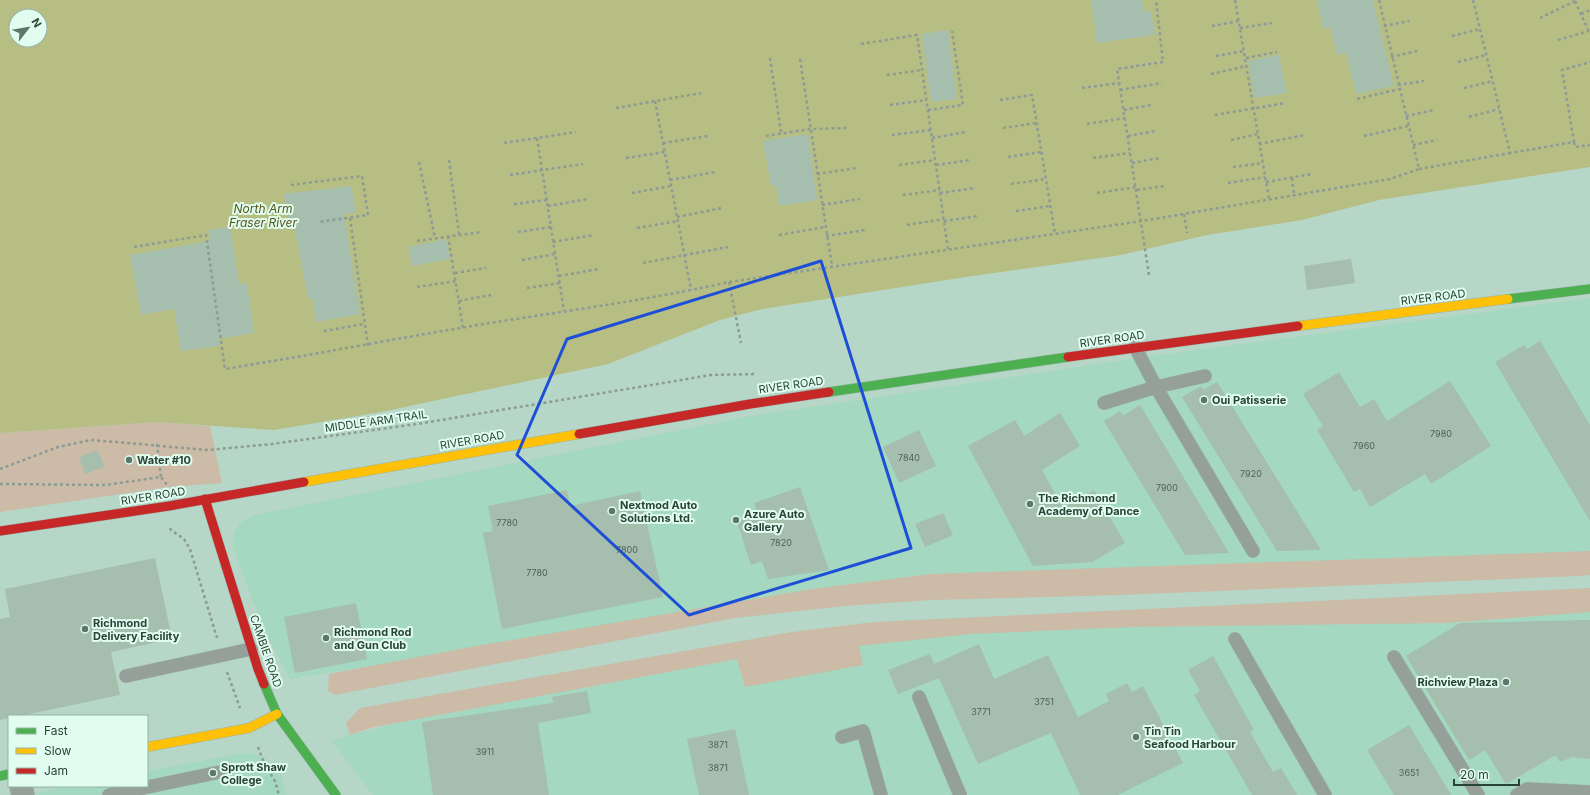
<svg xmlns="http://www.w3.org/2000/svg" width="1590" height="795" viewBox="0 0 1590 795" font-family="Inter,sans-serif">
	<rect width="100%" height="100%" fill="#b6d6c7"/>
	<g fill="#a4d8c0">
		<path d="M1590 298V558L891 581 290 679 268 636 250 594 233 547 234 534 240 523 255 515 752 416 1151 356Z"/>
		<path d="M1590 609V795H373L331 740 598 672 961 629Z"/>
		<path d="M249 753 263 757 276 768 281 775 286 795H25L73 786H147V771L237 754Z"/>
	</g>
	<g fill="#cbbba7">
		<path d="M157 422 210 426 222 483 168 487 0 512V433Z"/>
		<path d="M1590 551V575L1579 576 1122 595 931 600 844 606 735 618 335 695 328 691 329 674 465 648 812 589 930 574Z"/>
		<path d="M1590 588V612L1446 623 1133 627 970 634 859 646 863 665 745 687 737 659 370 728 350 735 346 723 360 708 792 632 874 622Z"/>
	</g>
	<path fill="#b7be83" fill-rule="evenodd" d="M0 0H1590V167L1379 200 1302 220 1207 235 1121 255 966 277 762 309 720 320 608 364 381 412 274 430 157 422 0 433ZM16 16H40V40H16Z"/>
	<g fill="#a5beae">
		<path d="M1091 0H1142L1144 12 1151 11 1155 35 1097 43Z"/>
		<path d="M1317 0H1373L1394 86 1356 94 1346 53 1337 55 1330 27 1323 29Z"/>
		<path d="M948 30 957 99 931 102 922 34Z"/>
		<path d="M1279 55 1287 93 1255 98 1248 61Z"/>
		<path d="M808 134 817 200 779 206 776 185 771 186 763 141Z"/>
		<path d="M351 186 356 213 344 214 360 314 316 322 312 298H308L293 220H288L284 194Z"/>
		<path d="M230 227 239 284 247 283 254 333 218 339 219 346 181 351 174 309 141 315 130 255 210 241 208 230Z"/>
		<path d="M446 239 450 259 412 266 408 247Z"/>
		<path d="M1351 259 1355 283 1307 290 1304 266Z"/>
		<path d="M1540 341 1590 425V521L1495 362 1524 345 1527 349Z"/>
		<path d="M1339 372 1360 407 1374 399 1387 421 1450 381 1491 446 1431 484 1425 474 1370 507 1360 489 1354 492 1317 430 1323 426 1303 394Z"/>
		<path d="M1217 382 1321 550 1277 551 1182 397 1201 386 1203 390Z"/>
		<path d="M1140 405 1229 553 1185 555 1104 421 1120 411 1123 416Z"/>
		<path d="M1060 413 1080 446 1042 470 1063 508 1094 490 1125 543 1092 562 1033 566 968 446 1015 420 1024 436Z"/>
		<path d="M919 430 936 466 899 483 883 447Z"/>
		<path d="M98 450 104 467 85 474 79 457Z"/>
		<path d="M800 487 829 570 768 579 762 561 751 565 737 522 758 516 754 503Z"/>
		<path d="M567 490 570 506 640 491 663 597 502 629 483 533 493 531 488 506Z"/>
		<path d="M943 513 953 535 925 547 915 524Z"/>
		<path d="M155 558 172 639 111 652 120 695 20 716H9V718L0 720V619L10 617 5 589Z"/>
		<path d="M356 603 367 659 295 673 284 617Z"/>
		<path d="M1590 620V759L1572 757 1560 762 1556 755 1506 784 1485 750 1469 760 1406 656 1460 623Z"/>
		<path d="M979 644 994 679 1048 655 1078 717 1109 701 1106 694 1127 683 1132 692 1143 686 1183 763 1118 795H1080L1051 733 978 764 939 678 898 694 888 670 930 654 934 664Z"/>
		<path d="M1213 656 1254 730 1250 732 1273 772 1281 768 1297 795H1252L1194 695 1200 691 1188 670Z"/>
		<path d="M587 691 591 713 538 723 549 795H433L422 722 553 703 552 697Z"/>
		<path d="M1409 725 1451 795H1394L1367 750Z"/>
		<path d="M735 729 749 795H699L687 739Z"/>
	</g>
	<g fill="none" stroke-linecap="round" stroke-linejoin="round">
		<g stroke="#9ab3a8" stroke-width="14">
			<g id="lane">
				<path d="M1135 347 1156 387 1253 551"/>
				<path d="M1104 403 1156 387 1205 376"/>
				<path d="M1235 639 1325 795"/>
				<path d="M1394 657 1478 795"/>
				<path d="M126 676 251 649"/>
				<path d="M919 697 960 795"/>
				<path d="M842 737 863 731 881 795"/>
				<path d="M109 795 220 772"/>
				<path d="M1517 795 1527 789 1590 792"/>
			</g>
		</g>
		<g stroke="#9ab3a8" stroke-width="24">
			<path id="street" d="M21 786 23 795"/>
		</g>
		<g stroke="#9ab3a8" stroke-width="10">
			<g id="fast">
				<path d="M1508 299 1590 289"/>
				<path d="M829 392 1068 357"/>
				<path d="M264 684 277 714 336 795"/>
				<path d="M0 776 9 774"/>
			</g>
		</g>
		<g stroke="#9ab3a8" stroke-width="10">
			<g id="slow">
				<path d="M1298 326 1508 299"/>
				<path d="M304 482 579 434"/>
				<path d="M147 747 249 728 277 714"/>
			</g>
		</g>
		<g stroke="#9ab3a8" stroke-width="10">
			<g id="jam">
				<path d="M1068 357 1298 326"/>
				<path d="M579 434 750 404 829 392"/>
				<path d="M205 499 258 669 264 684"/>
				<path d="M0 531 169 506 304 482"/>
			</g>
		</g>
		<g stroke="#8d9b95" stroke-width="2.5" stroke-dasharray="3 3" stroke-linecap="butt">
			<path d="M1235 0 1269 199"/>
			<path d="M1473 0 1510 153 1574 142 1562 70 1590 62"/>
			<path d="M1575 1 1590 34"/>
			<path d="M1581 14 1590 10"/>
			<path d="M1540 18 1575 1"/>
			<path d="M1212 26 1239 21"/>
			<path d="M1384 26 1409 21"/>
			<path d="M1240 28 1272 23"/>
			<path d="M1452 36 1480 29"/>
			<path d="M1558 40 1589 31"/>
			<path d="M861 44 917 35 948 249"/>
			<path d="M1216 56 1244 51"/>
			<path d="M1391 57 1417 51"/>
			<path d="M770 58 781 132"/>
			<path d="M1246 58 1277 52"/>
			<path d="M800 59 832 266"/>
			<path d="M1458 62 1486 55"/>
			<path d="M1211 74 1247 66"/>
			<path d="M887 75 922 70"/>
			<path d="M1398 85 1424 81"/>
			<path d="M1082 88 1119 83"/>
			<path d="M1464 88 1493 81"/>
			<path d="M1120 90 1162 83"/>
			<path d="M1357 99 1399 89"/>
			<path d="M1000 100 1032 95 1055 234"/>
			<path d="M655 101 691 290"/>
			<path d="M890 105 926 100"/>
			<path d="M616 108 701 93"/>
			<path d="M928 110 963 105 952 31"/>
			<path d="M1124 110 1151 105"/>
			<path d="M1215 115 1286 103"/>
			<path d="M1406 116 1434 110"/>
			<path d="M1469 117 1499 109"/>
			<path d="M1087 124 1125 118"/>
			<path d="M1003 128 1037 123"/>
			<path d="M892 135 931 130"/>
			<path d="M766 136 810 129 848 128"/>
			<path d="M1128 136 1155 131"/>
			<path d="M1364 136 1408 126"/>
			<path d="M537 138 564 311"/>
			<path d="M932 138 966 132"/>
			<path d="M1231 140 1258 134"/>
			<path d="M1574 142 1575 147 1590 145"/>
			<path d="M504 143 576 132"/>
			<path d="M663 143 708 136"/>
			<path d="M1259 144 1305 135"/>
			<path d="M1413 145 1437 140"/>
			<path d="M1008 157 1041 152"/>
			<path d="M626 158 665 152"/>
			<path d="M1093 158 1130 153"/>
			<path d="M449 160 459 234"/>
			<path d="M419 162 435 238"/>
			<path d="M1132 163 1160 158"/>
			<path d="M899 165 935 160"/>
			<path d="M936 165 971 160"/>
			<path d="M1233 167 1263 163"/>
			<path d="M1419 169 1510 153"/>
			<path d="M817 174 856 168"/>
			<path d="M510 175 583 164"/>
			<path d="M1292 178 1294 195"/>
			<path d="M670 180 716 172"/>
			<path d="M1266 182 1312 174"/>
			<path d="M1228 183 1265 177"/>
			<path d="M1011 184 1046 179"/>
			<path d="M291 185 362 176 368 215 318 222"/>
			<path d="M1137 190 1165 186"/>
			<path d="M632 193 671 186"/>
			<path d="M940 193 975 188"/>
			<path d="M1097 193 1136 187"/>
			<path d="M903 195 940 190"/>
			<path d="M514 204 547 200"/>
			<path d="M822 205 860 199"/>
			<path d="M548 206 588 199"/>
			<path d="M1016 211 1050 206"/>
			<path d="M1184 214 1187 233"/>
			<path d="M677 217 722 208"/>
			<path d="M350 218 368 346"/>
			<path d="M944 221 979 216"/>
			<path d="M907 225 944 219"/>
			<path d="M637 228 678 221"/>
			<path d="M518 232 551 227"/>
			<path d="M779 235 825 227"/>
			<path d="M448 236 463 328"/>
			<path d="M826 236 865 230"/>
			<path d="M417 241 481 232"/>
			<path d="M553 242 594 235"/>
			<path d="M134 247 206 235 225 369C312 355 398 338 484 324 566 311 648 300 729 282L1142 221 1390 179 1419 169 1379 0"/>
			<path d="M522 260 555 254"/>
			<path d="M643 263 728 247"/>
			<path d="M455 273 486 268"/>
			<path d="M1149 275 1117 69 1163 62 1156 0"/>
			<path d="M559 276 599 269"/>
			<path d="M729 282 741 343"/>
			<path d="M417 287 456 281"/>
			<path d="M527 288 560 283"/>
			<path d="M459 301 491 295"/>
			<path d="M324 331 364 324"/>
			<path d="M157 444 161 477"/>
			<path d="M0 469 58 447 91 440 208 450 272 444 417 424 711 375 757 374"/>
			<path d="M0 484 105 485 161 477 167 485"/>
			<path d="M170 528 171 530 184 539 190 549 217 638"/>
			<path d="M227 672 240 708"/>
			<path d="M258 747 265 765 275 781 279 795"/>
		</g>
		<use href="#lane" stroke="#95a09b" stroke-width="13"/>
		<use href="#street" stroke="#95a09b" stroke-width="22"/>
		<use href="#fast" stroke="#4caf50" stroke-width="9"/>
		<use href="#slow" stroke="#ffc107" stroke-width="9"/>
		<use href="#jam" stroke="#c62828" stroke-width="9"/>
	</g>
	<path fill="none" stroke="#1d4ed8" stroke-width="3" stroke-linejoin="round" d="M821 261 911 548 689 615 517 455 567 339Z"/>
	<g fill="#5b766a" stroke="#e0fdef" stroke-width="1.5">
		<circle cx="1204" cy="400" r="4"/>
		<circle cx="129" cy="460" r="4"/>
		<circle cx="1030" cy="504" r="4"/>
		<circle cx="612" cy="511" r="4"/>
		<circle cx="736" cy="520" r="4"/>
		<circle cx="85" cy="629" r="4"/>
		<circle cx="326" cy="638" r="4"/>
		<circle cx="1506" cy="682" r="4"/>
		<circle cx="1136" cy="737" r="4"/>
		<circle cx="213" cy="773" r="4"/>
	</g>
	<g text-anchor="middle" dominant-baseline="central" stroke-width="4" stroke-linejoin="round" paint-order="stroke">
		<g font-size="9" fill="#4b6457">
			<text x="1441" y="433">7980</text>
			<text x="1364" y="445">7960</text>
			<text x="909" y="457">7840</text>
			<text x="1251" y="473">7920</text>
			<text x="1167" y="487">7900</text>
			<text x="507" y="522">7780</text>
			<text x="781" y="542">7820</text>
			<text x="627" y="549">7800</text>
			<text x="537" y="572">7780</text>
			<text x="1044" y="701">3751</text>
			<text x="981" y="711">3771</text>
			<text x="718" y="744">3871</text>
			<text x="485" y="751">3911</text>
			<text x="718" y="767">3871</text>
			<text x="1409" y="772">3651</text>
		</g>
		<g font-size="11" fill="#2a4338" stroke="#e0fdef">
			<text transform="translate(1433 297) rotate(-7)">RIVER ROAD</text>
			<text transform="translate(1112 339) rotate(-8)">RIVER ROAD</text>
			<text transform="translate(791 385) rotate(-8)">RIVER ROAD</text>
			<text transform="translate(376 421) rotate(-8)">MIDDLE ARM TRAIL</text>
			<text transform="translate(472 440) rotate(-10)">RIVER ROAD</text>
			<text transform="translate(153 496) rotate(-9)">RIVER ROAD</text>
			<text transform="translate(266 651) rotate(71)">CAMBIE ROAD</text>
		</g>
		<g font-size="11" font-weight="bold" fill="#2a4338" stroke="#e0fdef" text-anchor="start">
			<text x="1212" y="400">Oui Patisserie</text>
			<text x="137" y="460">Water #10</text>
			<text x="1038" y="498">The Richmond<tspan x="1038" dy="13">Academy of Dance</tspan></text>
			<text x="620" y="505">Nextmod Auto<tspan x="620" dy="13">Solutions Ltd.</tspan></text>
			<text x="744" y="514">Azure Auto<tspan x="744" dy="13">Gallery</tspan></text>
			<text x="93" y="623">Richmond<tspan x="93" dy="13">Delivery Facility</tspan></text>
			<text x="334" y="632">Richmond Rod<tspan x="334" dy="13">and Gun Club</tspan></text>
			<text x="1498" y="682" text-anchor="end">Richview Plaza</text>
			<text x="1144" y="731">Tin Tin<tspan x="1144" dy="13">Seafood Harbour</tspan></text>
			<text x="221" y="767">Sprott Shaw<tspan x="221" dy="13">College</tspan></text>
		</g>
		<g font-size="12" font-style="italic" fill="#58531a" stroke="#e0fdef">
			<text x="263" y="208">North Arm<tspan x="263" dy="14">Fraser River</tspan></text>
		</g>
	</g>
	<rect x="8" y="715" width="140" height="72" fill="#e0fdef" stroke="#97b3a6"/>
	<rect x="16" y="728" width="20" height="6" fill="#4caf50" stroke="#97b3a6"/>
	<text x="44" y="735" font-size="12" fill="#2a4338">Fast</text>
	<rect x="16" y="748" width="20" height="6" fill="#ffc107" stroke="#97b3a6"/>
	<text x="44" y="755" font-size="12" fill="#2a4338">Slow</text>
	<rect x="16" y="768" width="20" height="6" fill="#c62828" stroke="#97b3a6"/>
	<text x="44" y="775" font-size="12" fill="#2a4338">Jam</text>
	<g transform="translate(28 28) rotate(59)"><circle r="19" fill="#e0fdef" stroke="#97b3a6"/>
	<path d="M0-3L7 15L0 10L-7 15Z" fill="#5b766a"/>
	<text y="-6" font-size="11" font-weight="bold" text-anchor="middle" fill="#2a4338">N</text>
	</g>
	<path d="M1454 779v6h65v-6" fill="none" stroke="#2a4338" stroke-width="2"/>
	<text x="1460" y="779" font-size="12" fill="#2a4338" stroke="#e0fdef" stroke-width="3" paint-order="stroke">20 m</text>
</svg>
